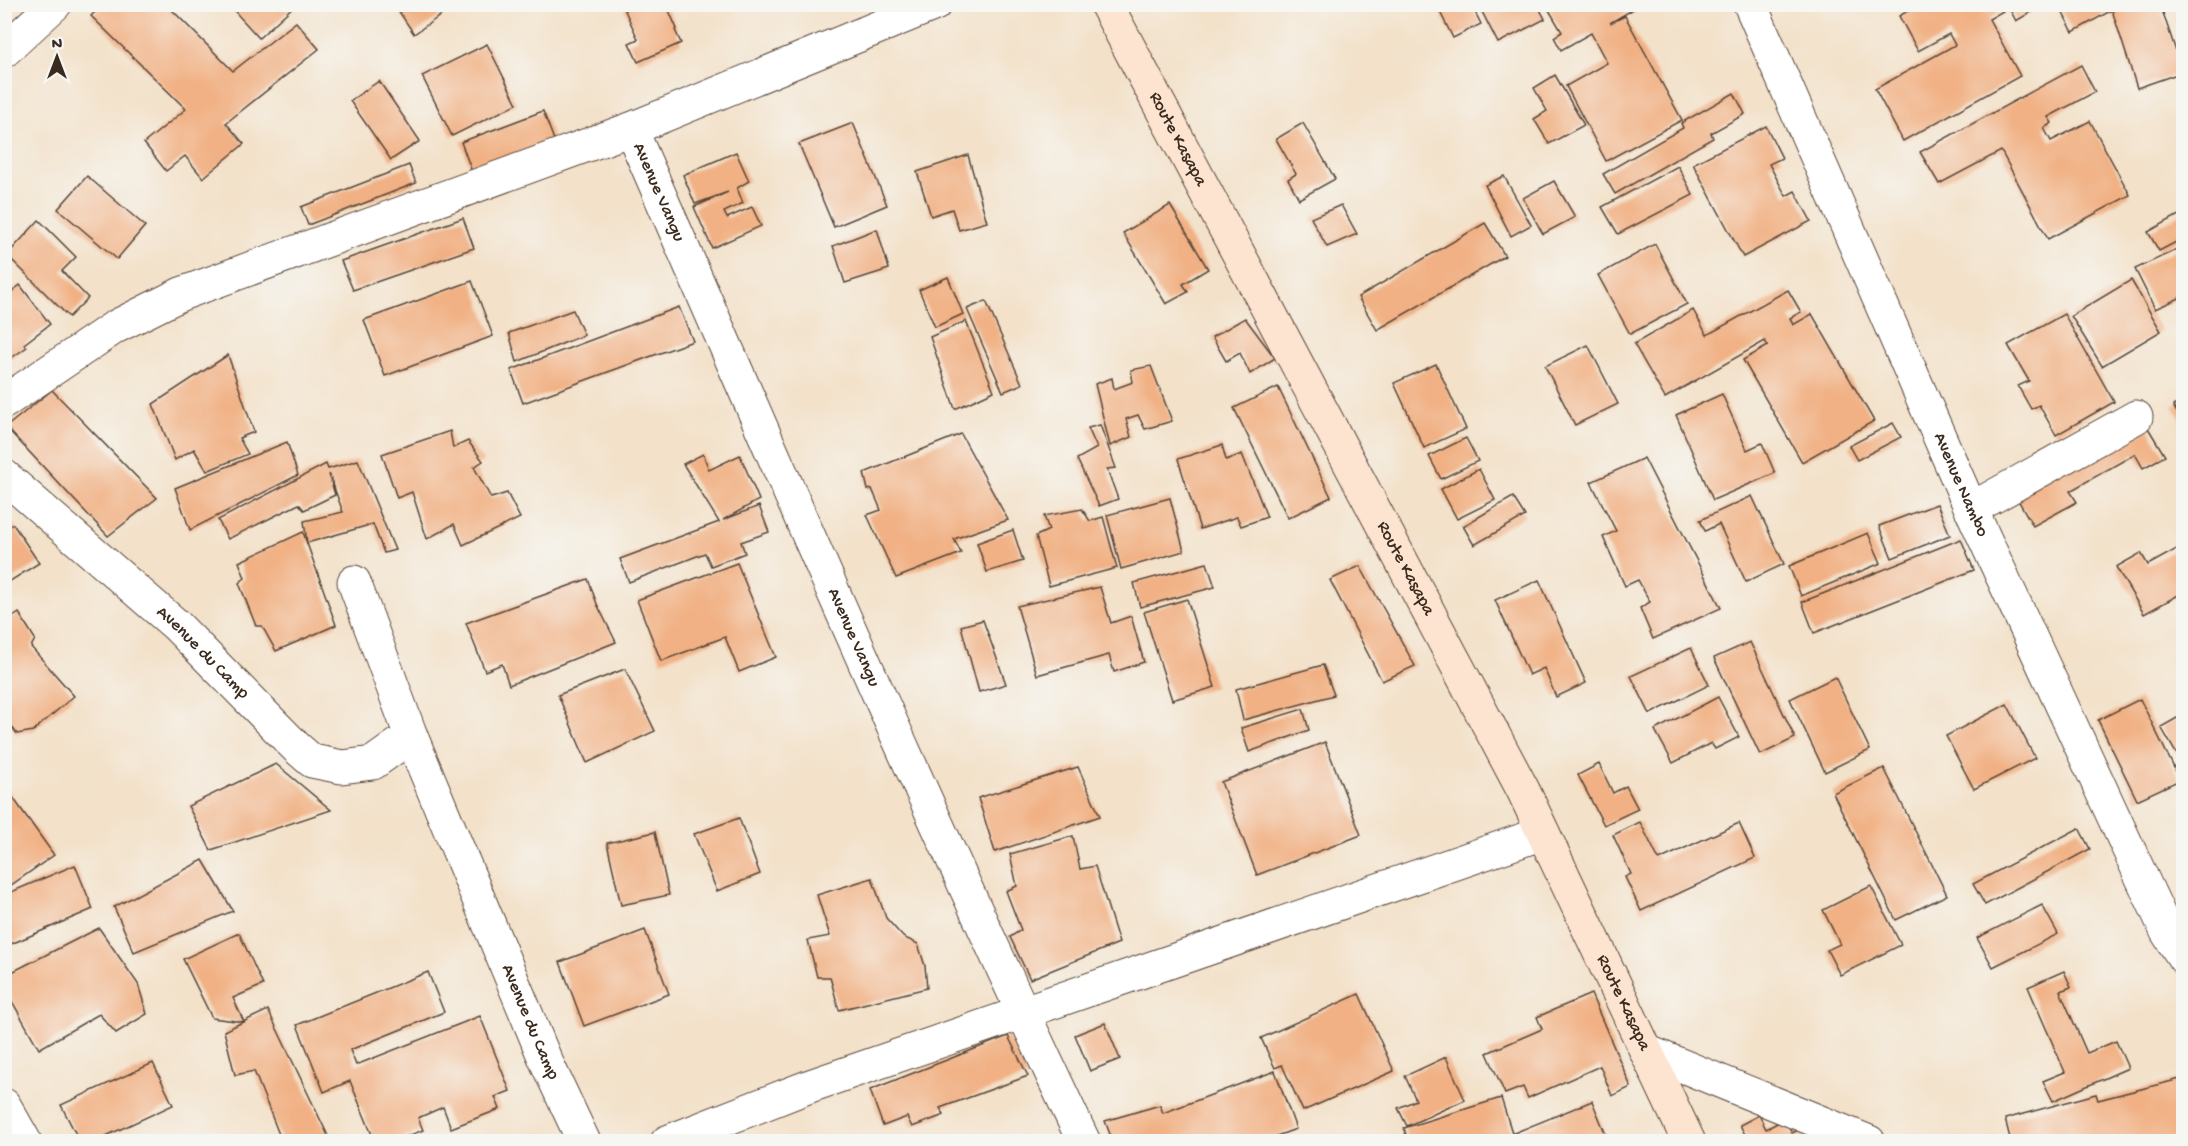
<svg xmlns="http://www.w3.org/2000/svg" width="2188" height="1146" viewBox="0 0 2188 1146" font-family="'Gochi Hand',sans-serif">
	<rect width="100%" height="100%" fill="#f6f6f2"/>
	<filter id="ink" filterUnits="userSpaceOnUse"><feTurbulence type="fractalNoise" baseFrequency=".0167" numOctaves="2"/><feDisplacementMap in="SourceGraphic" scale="12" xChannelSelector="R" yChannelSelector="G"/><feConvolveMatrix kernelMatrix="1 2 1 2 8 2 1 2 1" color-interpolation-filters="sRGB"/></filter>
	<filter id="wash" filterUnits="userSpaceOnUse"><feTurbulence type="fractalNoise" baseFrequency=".008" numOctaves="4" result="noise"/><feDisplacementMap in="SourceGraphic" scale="24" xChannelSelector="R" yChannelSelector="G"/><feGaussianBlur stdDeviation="1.35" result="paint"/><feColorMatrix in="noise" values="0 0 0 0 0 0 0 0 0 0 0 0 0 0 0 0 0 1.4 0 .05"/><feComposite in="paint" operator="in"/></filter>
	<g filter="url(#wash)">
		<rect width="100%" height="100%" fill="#f3e1c9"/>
		<g id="blocks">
			<g fill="#f1b184">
				<path d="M103 4H166L233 71 296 22 319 49 226 123 244 144 203 178 185 156 166 171 144 143 186 109 91 16Z"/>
				<path d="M228 4H296L259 38Z"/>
				<path d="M394 4H457L414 34Z"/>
				<path d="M622 4H666L677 29 675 30 681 43 638 62 629 43 638 39Z"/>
				<path d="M1436 4H1471L1481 24 1453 38Z"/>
				<path d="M1478 4H1537L1545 19 1498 43Z"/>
				<path d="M1560 4H1642L1610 23 1625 16 1682 120 1606 161 1566 86 1607 63 1591 33 1561 50 1554 37 1562 32 1549 10Z"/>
				<path d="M1920 4H1999L2003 11 1989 19 2020 76 1903 141 1875 89 1955 45 1949 34 1918 51 1899 16Z"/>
				<path d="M2007 4H2045L2016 21Z"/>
				<path d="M2058 4H2160L2183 72 2137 88 2112 10 2073 32Z"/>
				<path d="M487 44 517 104 452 136 422 76Z"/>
				<path d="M2081 65 2095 92 2048 117 2052 123 2044 128 2051 141 2090 121 2130 195 2048 239 2001 151 1939 184 1920 152Z"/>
				<path d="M1555 75 1584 125 1549 144 1534 119 1547 111 1534 88Z"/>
				<path d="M379 81 420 141 391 160 350 101Z"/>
				<path d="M1734 93 1745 114 1711 133 1713 138 1615 194 1603 174 1683 128 1681 123Z"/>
				<path d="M543 111 554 140 472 172 461 142Z"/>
				<path d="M853 123 887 205 834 227 799 144Z"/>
				<path d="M1303 123 1335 179 1299 199 1288 179 1296 174 1276 139Z"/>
				<path d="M1766 126 1782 158 1769 164 1786 196 1795 191 1811 221 1743 257 1693 164Z"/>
				<path d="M736 152 749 181 737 188 743 203 724 212 727 218 752 207 761 226 712 248 694 207 728 192 695 204 683 175Z"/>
				<path d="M968 155 987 222 959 230 952 209 931 216 917 172Z"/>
				<path d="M409 165 416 183 308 225 301 207Z"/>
				<path d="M1678 166 1693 195 1618 234 1602 207Z"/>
				<path d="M87 176 145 226 117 259 58 209Z"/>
				<path d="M1504 176 1531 225 1511 236 1485 185Z"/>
				<path d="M1554 181 1575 217 1543 234 1523 198Z"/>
				<path d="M1170 205 1208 269 1183 284 1188 292 1166 304 1123 233Z"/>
				<path d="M1341 205 1357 234 1327 247 1311 218Z"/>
				<path d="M2184 212V238L2159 251 2148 232Z"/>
				<path d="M463 218 474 248 353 290 341 261Z"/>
				<path d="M39 220 76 257 62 271 88 298 69 317 7 255Z"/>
				<path d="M1485 223 1505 256 1377 330 1358 297Z"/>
				<path d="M877 229 889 269 845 283 833 246Z"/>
				<path d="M1655 244 1687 304 1630 334 1598 275Z"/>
				<path d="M2182 247 2184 296 2155 309 2135 269Z"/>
				<path d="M948 277 963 314 935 327 919 290Z"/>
				<path d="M2131 280 2161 331 2102 366 2071 316Z"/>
				<path d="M472 281 493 336 385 376 364 320Z"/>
				<path d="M20 285 50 324 24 344 27 347 4 363V298Z"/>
				<path d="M1788 290 1801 312 1790 318 1793 325 1812 314 1874 421 1802 462 1743 360 1768 346 1765 341 1665 398 1634 344 1693 310 1707 335Z"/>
				<path d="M986 301 1022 384 1003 392 967 309Z"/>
				<path d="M679 307 693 341 523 403 511 370Z"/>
				<path d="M573 310 584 335 517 362 509 333Z"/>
				<path d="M2064 314 2114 402 2056 435 2039 405 2031 409 2018 386 2029 381 2008 345Z"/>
				<path d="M1245 318 1275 358 1250 374 1240 353 1226 361 1212 337Z"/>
				<path d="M966 321 994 391 955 409 930 337Z"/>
				<path d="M1588 345 1618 404 1575 425 1545 366Z"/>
				<path d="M228 355 254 432 239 438 248 454 207 471 194 449 175 460 153 404Z"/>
				<path d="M1436 364 1466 429 1424 448 1394 383Z"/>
				<path d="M1151 366 1172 421 1145 429 1138 415 1126 419 1131 437 1110 446 1095 384 1112 378 1114 389 1133 382 1131 370Z"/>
				<path d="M1278 387 1331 497 1288 518 1234 408Z"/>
				<path d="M52 390 157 498 108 536 6 427Z"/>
				<path d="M1722 394 1747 450 1762 443 1775 473 1713 500 1676 415Z"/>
				<path d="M2184 400V424L2173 406Z"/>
				<path d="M2142 418 2165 456 2143 468 2135 454 2070 491 2077 502 2033 526 2013 491Z"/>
				<path d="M1893 423 1901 437 1857 460 1849 446Z"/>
				<path d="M1100 425 1116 468 1107 469 1118 499 1099 506 1077 459 1097 448 1088 428Z"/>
				<path d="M450 431 453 448 468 441 483 461 474 467 491 498 507 493 520 518 463 545 454 524 427 539 412 492 397 498 382 454Z"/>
				<path d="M961 434 1008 520 954 539 961 553 896 578 867 515 881 510 872 489 868 490 864 473Z"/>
				<path d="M1466 438 1478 461 1441 479 1429 456Z"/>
				<path d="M287 442 298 475 190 530 175 488Z"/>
				<path d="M1222 445 1226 460 1242 454 1267 517 1241 526 1237 517 1200 529 1178 459Z"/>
				<path d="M703 454 709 470 740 455 759 500 723 520 759 506 769 532 741 542 745 553 711 566 705 553 629 582 620 559 719 522 683 464Z"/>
				<path d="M1644 458 1721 608 1653 639 1640 608 1650 602 1638 580 1625 586 1603 537 1616 531 1591 482Z"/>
				<path d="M358 460 395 550 384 553 373 524 307 543 304 521 343 512 329 474 335 495 304 510 299 504 228 539 218 520 326 464 328 469Z"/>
				<path d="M1479 469 1495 500 1457 519 1441 489Z"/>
				<path d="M1752 496 1784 564 1746 582 1719 524 1705 531 1700 520Z"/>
				<path d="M1513 497 1525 516 1474 545 1463 526Z"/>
				<path d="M1170 498 1184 551 1121 569 1107 515Z"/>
				<path d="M1937 504 1950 535 1892 558 1879 526Z"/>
				<path d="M1082 509 1090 521 1103 517 1117 568 1049 586 1036 536 1049 530 1044 516Z"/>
				<path d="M13 524 39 563 4 585V530Z"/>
				<path d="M1013 530 1023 561 987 572 977 543Z"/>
				<path d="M303 532 336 625 276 651 262 626H256L239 583 245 578 239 562Z"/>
				<path d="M1868 533 1881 563 1801 596 1789 566Z"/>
				<path d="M1961 539 1974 570 1814 633 1802 602Z"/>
				<path d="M2184 545V592L2144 614 2116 567 2141 553 2148 565Z"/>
				<path d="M737 563 776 657 739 672 725 637 661 661 637 600Z"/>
				<path d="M1207 563 1215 587 1140 607 1134 583Z"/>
				<path d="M1360 566 1415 666 1382 681 1330 580Z"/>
				<path d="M588 579 597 604 616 642 509 685 502 664 485 671 466 623Z"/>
				<path d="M1539 580 1586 683 1556 697 1544 668 1529 675 1495 600Z"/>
				<path d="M1100 587 1111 623 1131 616 1144 662 1114 672 1109 655 1037 675 1017 606Z"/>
				<path d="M1187 599 1215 687 1172 700 1144 612Z"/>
				<path d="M19 613 35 639 31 647 74 696 33 731 17 734 4 716V623Z"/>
				<path d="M983 620 1006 684 979 692 961 626Z"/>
				<path d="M1750 642 1795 738 1760 755 1714 658Z"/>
				<path d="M1691 648 1709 685 1650 714 1631 676Z"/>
				<path d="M1323 665 1334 695 1243 720 1236 689Z"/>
				<path d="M625 669 655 731 587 763 558 695Z"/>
				<path d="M1835 677 1870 750 1825 772 1790 699Z"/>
				<path d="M1718 697 1739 737 1715 749 1711 743 1673 763 1655 730Z"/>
				<path d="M2140 699 2180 780 2137 800 2098 720Z"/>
				<path d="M2007 704 2035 758 1974 789 1946 736Z"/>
				<path d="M1303 709 1309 730 1249 752 1241 728Z"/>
				<path d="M2184 714V750L2176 753 2161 727Z"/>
				<path d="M1325 742 1361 835 1257 875 1221 782Z"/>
				<path d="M276 764 331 810 211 850 188 806Z"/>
				<path d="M1599 764 1613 793 1626 786 1638 809 1604 825 1578 775Z"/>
				<path d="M1078 767 1100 816 995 852 978 798Z"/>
				<path d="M1884 768 1947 895 1896 920 1833 793Z"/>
				<path d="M4 785 54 855 4 890Z"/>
				<path d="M739 818 760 874 717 891 694 834Z"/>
				<path d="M1640 822 1659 860 1739 823 1755 858 1641 911 1625 877 1631 874 1613 835Z"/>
				<path d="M2079 828 2090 849 1985 905 1973 884Z"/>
				<path d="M655 832 669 895 621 905 607 843Z"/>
				<path d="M1073 836 1080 869 1095 866 1119 943 1030 979 1010 937 1021 930 1006 891 1017 886 1010 854Z"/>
				<path d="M203 860 233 911 134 952 114 907Z"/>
				<path d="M75 865 93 909 4 947V895Z"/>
				<path d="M872 878 886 918 903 937 918 944 925 966 927 988 839 1010 830 977H817L808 940 830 936 817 895Z"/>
				<path d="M1871 886 1901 945 1840 975 1827 950 1840 944 1823 910Z"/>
				<path d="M2042 905 2058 934 1993 967 1977 938Z"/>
				<path d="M99 928 138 984 147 1014 116 1033 99 1014 39 1049 4 987V976Z"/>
				<path d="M645 930 669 994 584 1026 560 962Z"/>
				<path d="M239 933 263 985 233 998 244 1022 212 1018 183 959Z"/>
				<path d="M2064 971 2071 987 2060 991 2087 1053 2116 1041 2128 1068 2053 1101 2043 1081 2065 1072 2028 987Z"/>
				<path d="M428 972 444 1012 350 1050 356 1065 480 1016 510 1091 495 1097 500 1109 451 1128 443 1107 418 1118 423 1130 393 1142H375L350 1081 324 1092 297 1025Z"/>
				<path d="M1359 994 1394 1071 1303 1111 1282 1065 1275 1068 1261 1038Z"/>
				<path d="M1591 994 1631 1087 1612 1096 1600 1066 1528 1098 1523 1087 1505 1094 1487 1053 1542 1029 1537 1017Z"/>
				<path d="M268 1010 331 1142H282L254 1071 235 1075 224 1031Z"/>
				<path d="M1105 1023 1120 1059 1090 1071 1075 1035Z"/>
				<path d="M1008 1036 1028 1076 940 1108 944 1115 912 1127 907 1117 883 1126 870 1090Z"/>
				<path d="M1446 1057 1465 1100 1407 1126 1398 1108 1416 1100 1405 1076Z"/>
				<path d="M153 1063 173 1105 93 1142H80L61 1105Z"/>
				<path d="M1275 1071 1296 1129 1260 1142H1113L1105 1121 1160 1105 1163 1113Z"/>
				<path d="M2184 1078V1142H2108L2107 1140 2101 1142H2011L2005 1119 2096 1094 2098 1100Z"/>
				<path d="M1501 1098 1515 1142H1408L1404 1128Z"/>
				<path d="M1592 1101 1609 1142H1518L1514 1133Z"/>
				<path d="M1759 1115 1766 1129 1785 1119 1792 1133 1813 1123 1823 1142H1749L1740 1125Z"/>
			</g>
		</g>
	</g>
	<g filter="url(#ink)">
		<use href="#blocks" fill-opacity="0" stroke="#574538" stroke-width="1.5"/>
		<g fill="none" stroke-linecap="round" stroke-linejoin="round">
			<g stroke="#574538" stroke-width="35">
				<g id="minor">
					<path id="s1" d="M1750 4 1971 509 2167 932 2184 958"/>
					<path d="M4 51 55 4"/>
					<path id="s2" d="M631 129C779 468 925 808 1084 1142"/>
					<path d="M4 402 115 327 181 294 631 129 935 4"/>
					<path id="s3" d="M4 476 176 625 297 748 312 761 342 767 373 763 411 736"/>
					<path d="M1971 509 2136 417"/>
					<path id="s4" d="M354 582 411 736 545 1059 584 1142"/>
					<path d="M1646 1051 1869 1142"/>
					<path d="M4 1105 25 1142"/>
					<path d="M667 1142 810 1086 1543 833"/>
				</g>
			</g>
			<g stroke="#574538" stroke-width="35">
				<g id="secondary">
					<path id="s5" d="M1106 4 1523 790 1689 1142"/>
				</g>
			</g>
			<use href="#minor" stroke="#fff" stroke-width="33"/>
			<use href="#secondary" stroke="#fde4d1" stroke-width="33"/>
		</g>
	</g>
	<g text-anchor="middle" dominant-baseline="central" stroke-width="5" stroke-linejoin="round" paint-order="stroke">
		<g font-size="18" fill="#3b2a1e" stroke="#f6f6f2">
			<text stroke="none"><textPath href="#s5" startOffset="153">Route Kasapa</textPath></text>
			<text stroke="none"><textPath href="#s2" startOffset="69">Avenue Vangu</textPath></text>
			<text stroke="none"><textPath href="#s1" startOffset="525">Avenue Nambo</textPath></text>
			<text stroke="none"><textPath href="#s5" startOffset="639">Route Kasapa</textPath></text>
			<text stroke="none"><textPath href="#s2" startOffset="555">Avenue Vangu</textPath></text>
			<text stroke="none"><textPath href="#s3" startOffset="266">Avenue du Camp</textPath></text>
			<text stroke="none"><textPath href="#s5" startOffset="1125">Route Kasapa</textPath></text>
			<text stroke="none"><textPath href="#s4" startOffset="474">Avenue du Camp</textPath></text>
		</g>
	</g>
	<rect width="2188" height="1146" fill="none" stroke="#f6f6f2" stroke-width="24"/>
	<g transform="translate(57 57)" stroke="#f6f6f2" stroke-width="4.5" paint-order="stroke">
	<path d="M0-4.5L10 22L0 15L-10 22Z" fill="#3b2a1e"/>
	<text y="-9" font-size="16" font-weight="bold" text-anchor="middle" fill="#3b2a1e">N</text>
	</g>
</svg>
